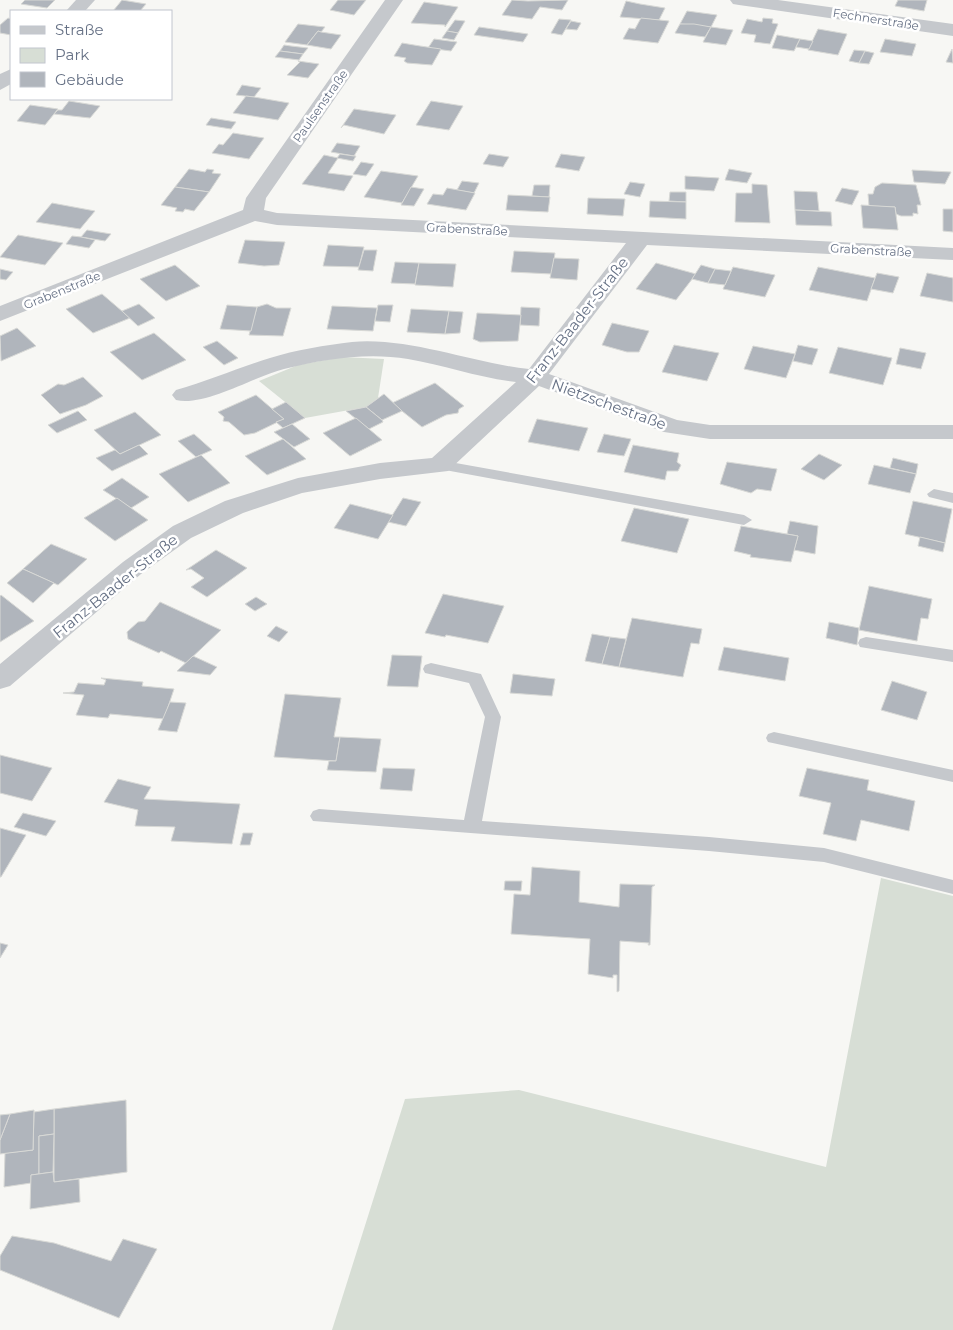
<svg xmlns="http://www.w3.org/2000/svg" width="953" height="1330" viewBox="0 0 953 1330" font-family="Montserrat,sans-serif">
	<rect width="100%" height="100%" fill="#f7f7f4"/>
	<g fill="#d7ded5">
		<path d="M342 357 384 359 378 398 366 407 305 418 259 381 298 365Z"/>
		<path d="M881 878 953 896V1330H332L405 1099 519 1090 826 1167Z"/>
	</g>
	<g fill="#b0b5bc" stroke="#d8d9d6">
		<path d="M25 0H55L47 8 21 4Z"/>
		<path d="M122 0 146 4 140 11H113Z"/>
		<path d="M338 0H366L354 15 330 10Z"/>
		<path d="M512 0 528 1 568 0 562 10 540 7 532 19 502 15Z"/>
		<path d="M898 0H927L924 11 895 6Z"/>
		<path d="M626 1 640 4 665 8 659 20 620 17Z"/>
		<path d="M424 2 458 7 445 27V25L411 23Z"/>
		<path d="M687 11 717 15 711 27 680 24Z"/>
		<path d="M8 18 11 19V35L0 33V25Z"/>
		<path d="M641 18 669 21 658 43 623 39 629 28 635 29Z"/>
		<path d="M763 18 773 19 772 23 778 24 770 44 754 42 756 35 741 33 747 19 762 22Z"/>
		<path d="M559 19 571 20 562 35 551 33Z"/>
		<path d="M455 20 465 21 458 33 447 31Z"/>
		<path d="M571 21 581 23 577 30 566 29Z"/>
		<path d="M298 24 325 27 321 32 318 31 307 45 285 42Z"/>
		<path d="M680 24H694L711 27 705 37 675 33Z"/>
		<path d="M479 27 528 34 523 42 474 35Z"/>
		<path d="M711 27 733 30 726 45 703 42Z"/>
		<path d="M818 29 847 34 838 55 808 50Z"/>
		<path d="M318 31 321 32 341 35 331 49 307 45Z"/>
		<path d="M447 31 458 33 454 40 442 38Z"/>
		<path d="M777 35 800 39 794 51 772 48Z"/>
		<path d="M434 39 457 42 451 51 428 48Z"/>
		<path d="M800 39 813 41 809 49 796 47Z"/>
		<path d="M885 39 916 44 912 56 880 52Z"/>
		<path d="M402 43 420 46 441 49 432 65 407 63 404 61 406 58 394 56Z"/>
		<path d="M284 45 291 46 308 48 303 54 280 51Z"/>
		<path d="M952 49 953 63 946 62Z"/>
		<path d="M854 50 865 51 859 63 849 61Z"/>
		<path d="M280 51 303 54 299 60 275 57Z"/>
		<path d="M865 51 874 53 869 64 859 63Z"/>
		<path d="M298 61 319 64 308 78 287 75 300 62Z"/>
		<path d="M242 85 261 88 254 97 236 95Z"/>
		<path d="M246 96 254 97 289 103 278 120 233 113Z"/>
		<path d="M69 101 100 106 90 118 54 114 58 110H62Z"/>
		<path d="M431 101 463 106 449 130 416 125Z"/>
		<path d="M30 105 58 109 45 125 17 121Z"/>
		<path d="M354 109 396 115 384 134 344 125 341 128Z"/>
		<path d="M211 118 236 122 231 129 206 125Z"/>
		<path d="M233 133 264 138 249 159 212 153 219 144 223 145Z"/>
		<path d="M337 143 360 146 354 156 331 152Z"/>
		<path d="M340 154 354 156H356L353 161 337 158Z"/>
		<path d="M489 154 509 157 503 167 483 164Z"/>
		<path d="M561 154 585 157 579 171 555 167Z"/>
		<path d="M324 155 338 158 328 173 353 176 344 191 302 184Z"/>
		<path d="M361 162 374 164 366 176 353 174Z"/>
		<path d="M189 169 205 172 207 169 214 170 212 173 221 174 209 192 175 187Z"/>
		<path d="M729 169 752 173 747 183 725 180Z"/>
		<path d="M912 170 951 172 945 184 914 182Z"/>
		<path d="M381 171 418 176 402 203 364 197Z"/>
		<path d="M685 176 719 178 714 191 685 189Z"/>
		<path d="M462 181 479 183 474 193 457 190Z"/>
		<path d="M630 182 645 184 640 197 624 194Z"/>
		<path d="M882 183 916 185 921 205H917L918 214 913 213V216H901L896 214 895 207 869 206 868 194H873L875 187Z"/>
		<path d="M752 184 767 185 770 223 735 222 736 193H752Z"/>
		<path d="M534 185H550L549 197 532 196Z"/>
		<path d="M175 187 209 192 194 211 185 209 183 212 175 211 177 208 161 205Z"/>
		<path d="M411 187 424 189 414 206 401 205Z"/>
		<path d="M447 188 475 193 466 210 427 204 433 194 443 195Z"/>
		<path d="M842 188 859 191 852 205 835 201Z"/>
		<path d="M794 191 817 192 819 211 795 210Z"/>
		<path d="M670 192H686V202L669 201Z"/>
		<path d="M508 195 550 197 548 212 506 210Z"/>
		<path d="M588 198 625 199 623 216 587 214Z"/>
		<path d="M650 201 686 202V219L649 217Z"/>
		<path d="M52 203 95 211 80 229 36 222Z"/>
		<path d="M861 205 895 207 898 230 863 228Z"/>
		<path d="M943 209H953V232L943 231Z"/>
		<path d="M795 210 831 212 832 226 796 225Z"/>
		<path d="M87 230 111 234 105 241 81 237Z"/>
		<path d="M18 235 63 243 45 265 0 257Z"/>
		<path d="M72 236 81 237 95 240 89 248 66 244Z"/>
		<path d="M245 240 285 242 279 265 264 266 238 263Z"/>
		<path d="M328 245 364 247 359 267 323 266Z"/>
		<path d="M364 250H377L373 271 358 270Z"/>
		<path d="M514 251 555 253 552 274 511 272Z"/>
		<path d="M554 258 579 259 577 280 550 278Z"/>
		<path d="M395 262 419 263 415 284 391 283Z"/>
		<path d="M419 263 456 264 453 287 415 285Z"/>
		<path d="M656 263 696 274 676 300 636 289Z"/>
		<path d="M175 265 200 286 166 301 140 279Z"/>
		<path d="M701 265 715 269 708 283 692 279Z"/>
		<path d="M733 267 775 275 765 297 723 289Z"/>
		<path d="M818 267 875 278 867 301 809 290Z"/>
		<path d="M0 269 13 272 6 280 0 279Z"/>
		<path d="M715 269 731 271 725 285 708 283Z"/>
		<path d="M877 273 899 277 893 293 871 289Z"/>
		<path d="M927 273 953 278V302L920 296Z"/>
		<path d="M102 294 130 318 93 333 66 309Z"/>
		<path d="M139 304 155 318 138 326 122 311Z"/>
		<path d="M267 304 276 308H291L283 336 249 335 257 307Z"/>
		<path d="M227 305 257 307 251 331 220 329Z"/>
		<path d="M378 305H393L390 322 375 321Z"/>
		<path d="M332 306 377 308 373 331 327 329Z"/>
		<path d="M521 307 540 308 539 326 520 325Z"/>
		<path d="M411 309 449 311 445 334 407 332Z"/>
		<path d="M449 311 463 312 460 333 445 334Z"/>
		<path d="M477 313 521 315 518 341 480 342 473 339Z"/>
		<path d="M612 323 649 331 639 352H627L602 345Z"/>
		<path d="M17 328 36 346 1 361 0 336Z"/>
		<path d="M154 333 186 360 142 380 110 352Z"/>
		<path d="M217 341 238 358 224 365 203 347Z"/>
		<path d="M674 345 719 353 707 381 662 372Z"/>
		<path d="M798 345 818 349 812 365 793 361Z"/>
		<path d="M753 346 795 354 786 378 744 369Z"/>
		<path d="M838 347 892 358 883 385 829 373Z"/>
		<path d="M900 348 926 353 921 369 896 364Z"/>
		<path d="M83 377 103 396 86 405 60 414 41 395 58 384 64 385Z"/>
		<path d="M435 383 464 406 459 409 458 413 446 415 422 427 392 403Z"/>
		<path d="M384 394 402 411 382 420 366 407Z"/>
		<path d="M256 395 284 419 255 433 244 435 229 422 223 421 224 417 218 412Z"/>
		<path d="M286 402 305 418 283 428 276 422 284 419 272 409Z"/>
		<path d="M366 407 382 420 383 422 369 429 346 411Z"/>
		<path d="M78 411 87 420 57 433 48 425Z"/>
		<path d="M135 412 161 435 120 454 94 430Z"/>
		<path d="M356 418 382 440 350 456 323 433Z"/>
		<path d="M537 419 588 428 579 451 528 442Z"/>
		<path d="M292 424 310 439 294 447 274 432Z"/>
		<path d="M194 434 212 450 196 457 178 441Z"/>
		<path d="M604 434 631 439 624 456 597 452Z"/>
		<path d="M283 439 306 459 267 475 245 456Z"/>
		<path d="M139 445 148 454 112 471 96 458 115 450 120 454Z"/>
		<path d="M633 445 679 453 677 462 681 465 678 471H667L665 480 624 472Z"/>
		<path d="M819 454 842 465 824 480 801 469Z"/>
		<path d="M201 455 230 483 188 502 159 474Z"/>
		<path d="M893 458 918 464 916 474 890 468Z"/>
		<path d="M727 462 777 469 771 491 757 489 751 493 720 484Z"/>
		<path d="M874 465 916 474 910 493 868 484Z"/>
		<path d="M122 478 149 497 131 508 103 490Z"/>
		<path d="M117 498 148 520 115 541 84 518Z"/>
		<path d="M403 498 421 502 406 526 388 522Z"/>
		<path d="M913 501 952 509 945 543 905 534Z"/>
		<path d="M350 504 393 515 378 539 334 528Z"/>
		<path d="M634 508 689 519 677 553 621 541Z"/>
		<path d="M790 521 818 526 815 554 794 550 798 536 787 534Z"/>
		<path d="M741 526 798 536 791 562 750 557 751 555 734 551Z"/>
		<path d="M920 537 945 543 943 552 918 546Z"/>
		<path d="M51 544 87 559 58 585 23 569Z"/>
		<path d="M216 550 247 568 207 597 191 587 204 578 191 569 186 570Z"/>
		<path d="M23 569 54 583 33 603 7 583Z"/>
		<path d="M869 586 932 599 928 619 921 618 917 641 859 630Z"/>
		<path d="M443 594 504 606 488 643 446 635 445 637 425 633Z"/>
		<path d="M1 595 34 621 0 642V596Z"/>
		<path d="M256 597 267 604 255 611 245 604Z"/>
		<path d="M160 602 221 630 186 663 161 651 159 653 128 639 127 632 138 622 145 621Z"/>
		<path d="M632 618 702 629 699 644 691 643 683 677 619 667Z"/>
		<path d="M829 622 859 628 857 645 826 638Z"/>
		<path d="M276 626 288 632 279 642 267 636Z"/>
		<path d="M592 634 610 637 602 664 585 661Z"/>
		<path d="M610 637 626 639 619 667 602 664Z"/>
		<path d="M724 647 789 658 785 681 718 670Z"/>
		<path d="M392 655 422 656 418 687 387 686Z"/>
		<path d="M193 656 217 667 210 675 177 671Z"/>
		<path d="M513 674 555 679 552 696 510 693Z"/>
		<path d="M101 678 143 682 142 686 174 689 164 719 110 714 108 718 76 715 84 695 63 693 74 692 78 683 104 685 106 680Z"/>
		<path d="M892 681 927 692 917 720 881 710Z"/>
		<path d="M285 694 341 698 334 737H340L336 761 274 757Z"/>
		<path d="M170 702 186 703 177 732 158 730Z"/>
		<path d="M340 737 381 739 376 772 327 770 329 761H336Z"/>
		<path d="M0 755 52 768 32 801 0 793Z"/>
		<path d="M383 768 415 769 412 791 380 789Z"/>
		<path d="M807 768 869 780 867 790 915 801 909 831 861 820 856 841 823 834 831 803 799 796Z"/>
		<path d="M118 779 151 787 144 799 240 804 232 844 171 841 175 827 135 826 138 810 104 802Z"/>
		<path d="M23 813 56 821 46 836 14 827Z"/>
		<path d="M0 828 26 835 1 877H0Z"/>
		<path d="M243 833H253L250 845H240Z"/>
		<path d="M532 867 580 871 579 902 619 907 620 884 655 885 652 887 650 945H648L649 943 620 941 619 991 617 992V975H613V978L588 974 590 939 511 934 514 894 530 895Z"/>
		<path d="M505 881H522L521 891 504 890Z"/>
		<path d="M0 943 8 945 0 958Z"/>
		<path d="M126 1100 127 1172 54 1182V1109Z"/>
		<path d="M54 1109V1134L39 1136V1174L31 1175V1183L4 1187 5 1153 33 1150 34 1112Z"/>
		<path d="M34 1110 33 1150 0 1154V1140L10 1114Z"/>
		<path d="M10 1114 0 1140V1115Z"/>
		<path d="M54 1134 53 1172 39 1174V1136Z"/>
		<path d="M53 1172 54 1182 79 1179 80 1202 30 1209 31 1175Z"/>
		<path d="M12 1236 54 1243 111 1261 123 1239 157 1249 119 1318 0 1270V1256Z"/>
	</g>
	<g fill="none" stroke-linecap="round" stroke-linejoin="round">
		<g fill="#c5c8cc" fill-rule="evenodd">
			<path d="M439 460 744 515 752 520 744 525 434 468 432 465Z"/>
			<path d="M934 489 953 493V503L929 497 927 494Z"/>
			<path d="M866 637 953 650V662L860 647 858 643 860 639Z"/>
			<path d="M431 663 481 674 501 717 482 821 709 837 824 848 953 880V894L824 862 709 851 313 821 310 816 313 811 319 809 464 820 485 717 469 683 425 673 423 669 425 665Z"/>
			<path d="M774 732 953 770V782L768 742 766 738 768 734Z"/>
		</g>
		<g fill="#c5c8cc" fill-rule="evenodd">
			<path d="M76 0H95L85 11H66Z"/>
			<path d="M385 0H403L266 198 264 210 277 213 953 248V260L647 245 549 374 677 420 710 425H953V439H710L664 432 539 386 448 471 380 479 302 493 243 513 191 538 141 574 10 686 0 689V664L123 562 173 526 225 501 298 478 380 463 432 458 516 382C479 378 444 365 408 359 367 352 324 359 284 369 255 376 204 407 176 400L172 395 176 390C208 381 238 368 270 358 295 350 326 345 352 342 410 337 471 363 529 369L626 243 277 225 255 221 0 321V306L243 210 246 198Z"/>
			<path d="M730 0H778L953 24V36L739 5 733 4Z"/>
			<path d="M11 69V84L0 90V74Z"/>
		</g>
	</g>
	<g text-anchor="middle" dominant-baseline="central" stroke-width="5" stroke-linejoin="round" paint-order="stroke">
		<g font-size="12" fill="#667185" stroke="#fff">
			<text transform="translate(876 19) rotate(9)">Fechnerstraße</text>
			<text transform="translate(320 106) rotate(-55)">Paulsenstraße</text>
			<text transform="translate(467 229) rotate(3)">Grabenstraße</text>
			<text transform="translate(871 250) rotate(3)">Grabenstraße</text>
			<text transform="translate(62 290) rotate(-22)">Grabenstraße</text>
		</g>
		<g font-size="15" fill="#667185" stroke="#fff">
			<text transform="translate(577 320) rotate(-52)">Franz-Baader-Straße</text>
			<text transform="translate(609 404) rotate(20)">Nietzschestraße</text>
			<text transform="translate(115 586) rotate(-39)">Franz-Baader-Straße</text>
		</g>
	</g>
	<rect x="10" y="10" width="162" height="90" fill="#ffffff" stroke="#c2c6ce"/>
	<rect x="20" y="26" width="25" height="8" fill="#c5c8cc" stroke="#c2c6ce"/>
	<text x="55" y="35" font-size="15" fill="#667185">Straße</text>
	<rect x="20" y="48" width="25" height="15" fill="#d7ded5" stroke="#c2c6ce"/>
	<text x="55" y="60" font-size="15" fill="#667185">Park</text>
	<rect x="20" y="72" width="25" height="15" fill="#b0b5bc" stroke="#c2c6ce"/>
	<text x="55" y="85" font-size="15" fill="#667185">Gebäude</text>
</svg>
